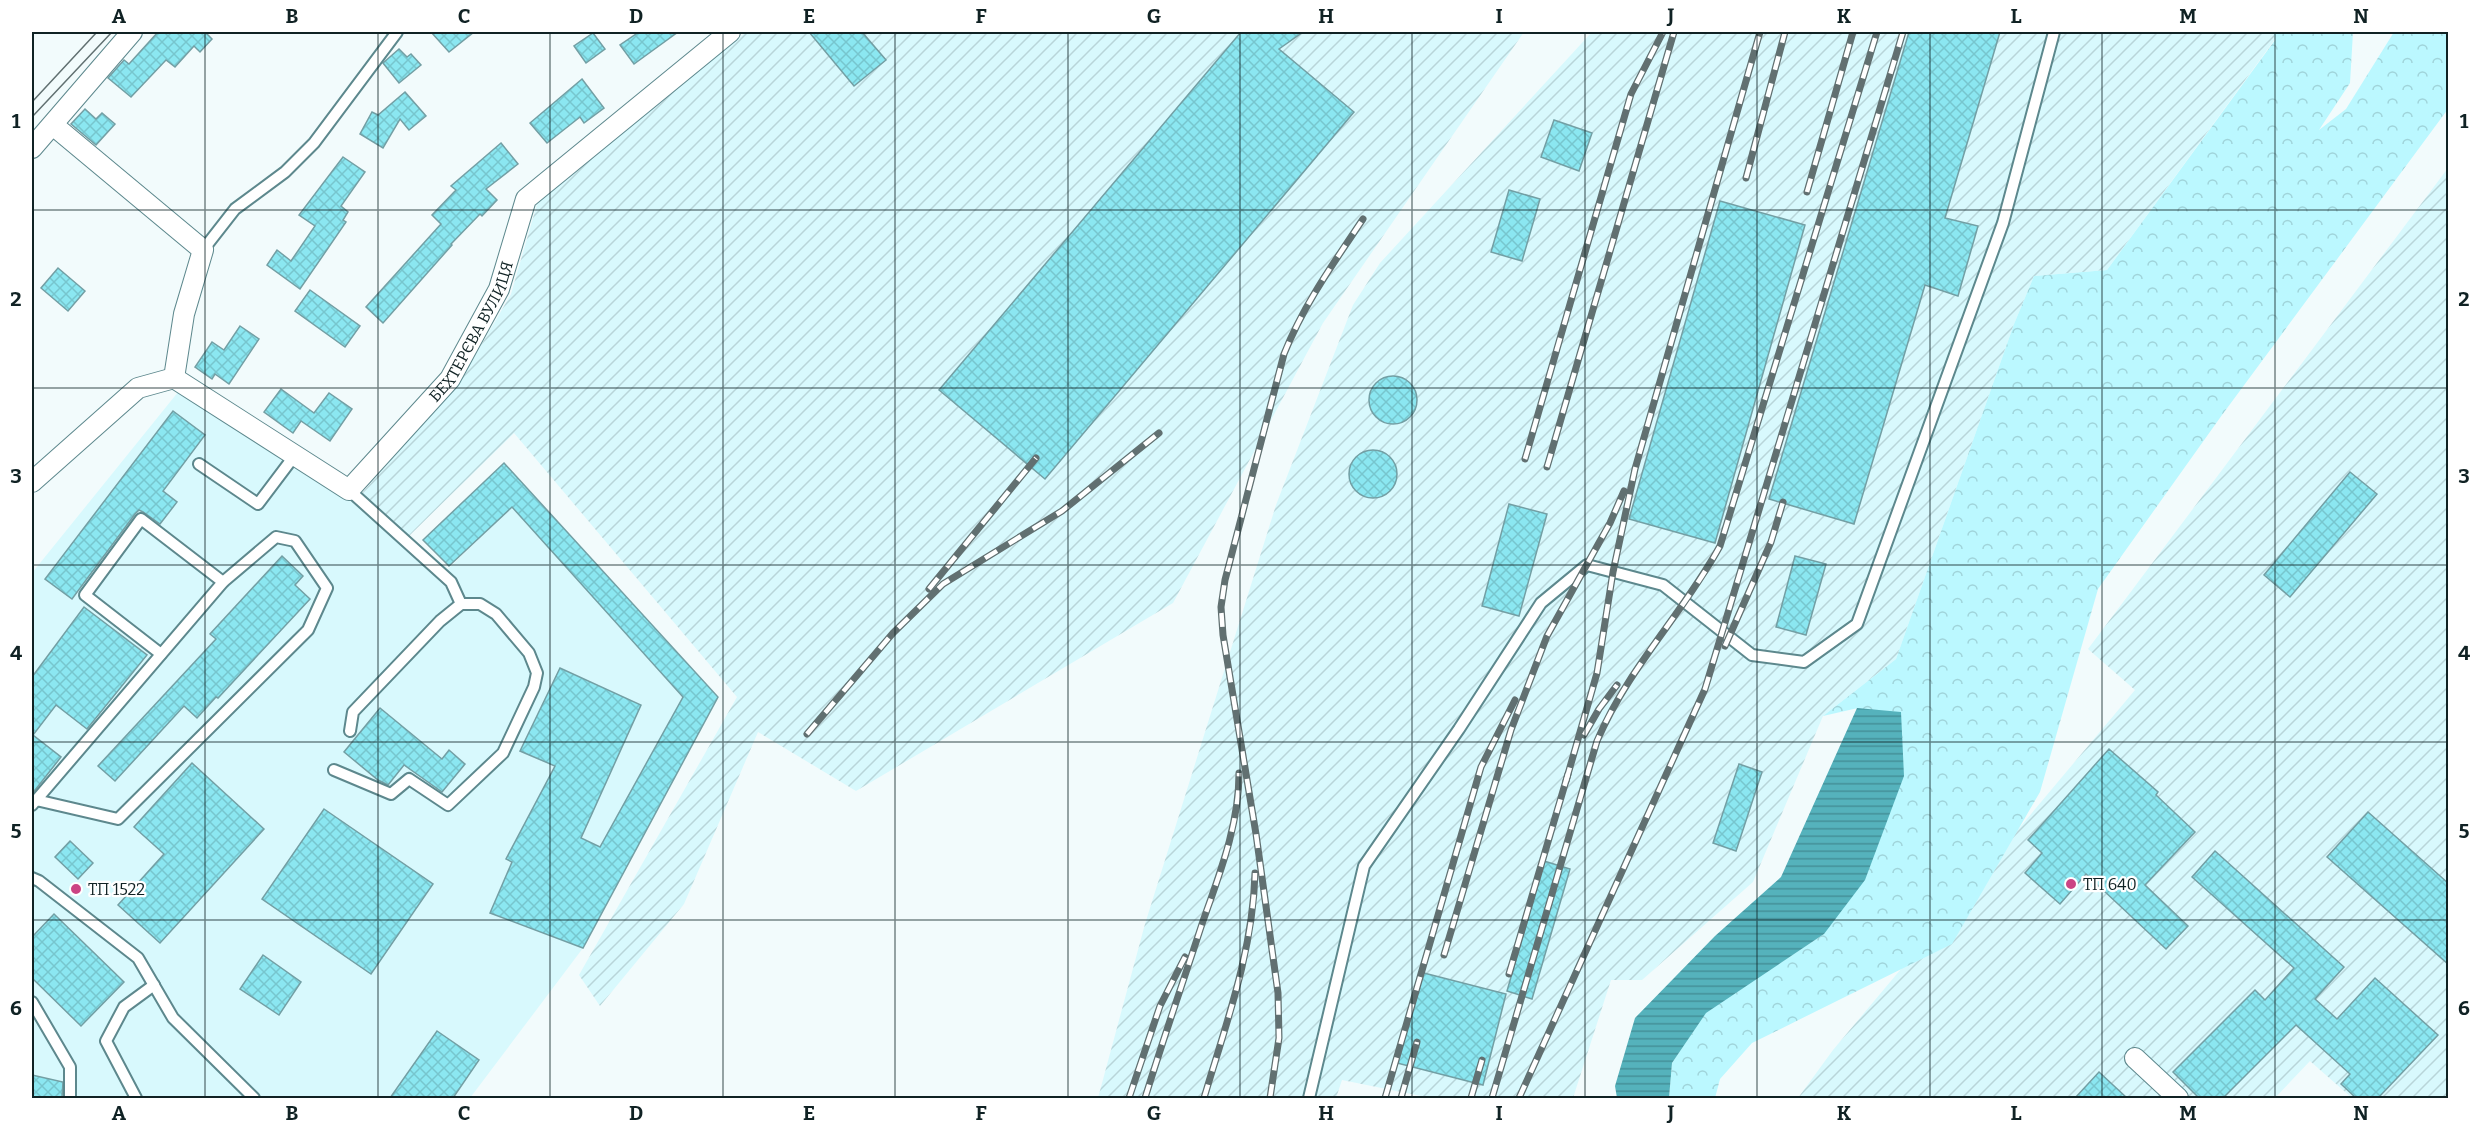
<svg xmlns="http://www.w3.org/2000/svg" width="2480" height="1130" viewBox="0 0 2480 1130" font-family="Bitter,serif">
	<defs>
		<pattern id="industrial-furrows" width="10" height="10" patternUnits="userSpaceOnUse" patternTransform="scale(1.5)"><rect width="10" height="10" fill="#d8f9fd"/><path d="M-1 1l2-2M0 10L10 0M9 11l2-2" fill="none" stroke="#b8d5d9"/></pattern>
		<pattern id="forest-crowns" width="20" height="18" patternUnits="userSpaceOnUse" patternTransform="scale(1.5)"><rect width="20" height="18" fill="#bbf8ff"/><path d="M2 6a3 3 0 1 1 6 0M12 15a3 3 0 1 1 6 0" fill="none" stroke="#a0d4da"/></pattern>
		<pattern id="water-rules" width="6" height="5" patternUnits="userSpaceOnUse" patternTransform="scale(1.5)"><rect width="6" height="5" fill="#55b2bc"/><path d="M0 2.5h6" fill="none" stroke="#459099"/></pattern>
		<pattern id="building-cross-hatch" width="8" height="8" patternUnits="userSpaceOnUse" patternTransform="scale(1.5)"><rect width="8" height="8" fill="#8be7f1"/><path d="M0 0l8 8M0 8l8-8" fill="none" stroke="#77c6ce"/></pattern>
	</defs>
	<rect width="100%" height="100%" fill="#f2fbfc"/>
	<path fill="#d8f9fd" d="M187 381 341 477 448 569 512 507 683 697 569 903 490 913 583 948 470 1098H32V573Z"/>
	<g fill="url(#industrial-furrows)">
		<path d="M746 32H1524L1323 323 1173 603 856 791 758 732 684 904 600 1006 579 975 737 697 514 433 409 536 362 493 459 383 511 294 537 204Z"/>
		<path d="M1592 32H2273L2275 39 2107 270 2034 276 2014 324 1896 659 1823 716 1753 882 1642 980H1611L1573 1098H1431L1342 1080 1336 1098H1098L1145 924 1276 505 1353 305 1380 263Z"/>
		<path d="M2448 168V1098H2352L2310 1061 2275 1098H1798L1833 1050 2135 690 2088 649Z"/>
	</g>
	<path fill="url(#forest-crowns)" d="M2273 32H2353L2350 83 2319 130 2346 109 2394 32H2448V109L2222 415 2098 589 2040 792 1952 944 1752 1043 1720 1079 1715 1098H1669L1672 1063 1706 1012 1824 934 1858 708 1823 716 1896 659 2014 324 2034 276 2107 270 2275 40Z"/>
	<path fill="url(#water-rules)" d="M1857 708 1901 712 1904 776 1865 880 1824 934 1706 1013 1672 1063 1669 1098H1617L1615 1086 1635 1018 1715 936 1781 877Z"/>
	<g fill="url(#building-cross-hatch)" stroke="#739fa4" stroke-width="1.5">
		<path d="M158 32H208L206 33 212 39 200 52 194 46 175 67 166 60 131 97 108 78 124 60 129 64Z"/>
		<path d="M431 32H474L449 52Z"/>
		<path d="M639 32H678L634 64 620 45Z"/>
		<path d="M809 32H862L886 60 854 86Z"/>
		<path d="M1241 32H1303L1279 49 1354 112 1045 479 939 390Z"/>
		<path d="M1909 32H2000L1945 218 1978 226 1958 296 1925 285 1854 524 1769 499Z"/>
		<path d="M593 33 605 49 586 63 574 46Z"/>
		<path d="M399 49 407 57 411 54 421 65 399 83 383 63Z"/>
		<path d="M582 79 604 108 584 123 580 117 547 143 530 123Z"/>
		<path d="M405 92 426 116 409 130 400 119 383 148 360 134 372 112 378 115Z"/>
		<path d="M85 109 96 119 102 113 115 124 96 145 71 124Z"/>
		<path d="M1554 120 1592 133 1579 171 1541 157Z"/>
		<path d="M501 143 518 164 486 189 497 200 482 216 480 214 451 244 452 245 383 323 366 307 441 224 432 215 456 190 451 186Z"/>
		<path d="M343 157 365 172 341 206 348 212 343 220 346 222 300 289 267 265 277 250 291 261 315 226 299 215Z"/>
		<path d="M1509 190 1540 199 1522 261 1491 252Z"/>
		<path d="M1720 201 1805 225 1715 543 1629 519Z"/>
		<path d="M58 268 85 291 68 311 41 288Z"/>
		<path d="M310 290 360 326 345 347 295 311Z"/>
		<path d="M240 326 259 339 229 384 215 374 212 379 195 367 212 342 224 350Z"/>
		<circle cx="1393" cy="400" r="24"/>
		<path d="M281 389 314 413 329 393 352 409 330 441 301 421 293 433 264 412Z"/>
		<path d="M173 411 205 435 163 491 177 502 160 524 143 512 139 510 135 514 72 599 45 579Z"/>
		<circle cx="1373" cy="474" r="24"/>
		<path d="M504 463 718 697 583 948 490 913 512 862 506 859 555 766 520 751 560 668 641 705 581 838 600 847 683 697 512 507 449 566 423 540Z"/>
		<path d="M2350 472 2377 494 2290 597 2264 575Z"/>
		<path d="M1509 504 1547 514 1519 616 1482 606Z"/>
		<path d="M282 556 303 576 295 585 310 599 218 698 216 697 197 718 184 706 115 781 98 766 216 639 210 634Z"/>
		<path d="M1795 556 1826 564 1806 635 1776 627Z"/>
		<path d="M84 607 147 655 87 729 56 705 33 735 61 757 32 794V677Z"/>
		<path d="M380 708 442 759 449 750 465 764 442 792 404 765 388 785 378 780 344 752Z"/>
		<path d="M2109 749 2158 792 2156 795 2195 832 2145 885 2188 926 2166 949 2086 874 2060 904 2025 873 2042 853 2028 840Z"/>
		<path d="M192 763 264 829 160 943 118 905 164 854 134 827Z"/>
		<path d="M1739 764 1762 772 1736 851 1713 843Z"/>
		<path d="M324 809 433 884 371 974 262 899Z"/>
		<path d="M2368 812 2448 883V964L2327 857Z"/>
		<path d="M70 841 93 863 78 879 55 857Z"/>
		<path d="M2215 851 2344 967 2315 999 2337 1019 2375 978 2438 1035 2378 1098H2356L2341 1084 2350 1074 2296 1025 2223 1098H2199L2173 1072 2255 990 2265 1000 2294 968 2192 877Z"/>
		<path d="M1544 861 1570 869 1532 999 1507 991Z"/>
		<path d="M54 914 124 982 81 1026 32 978V937Z"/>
		<path d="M263 955 301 982 279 1015 240 989Z"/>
		<path d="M1420 972 1506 994 1483 1085 1397 1063Z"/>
		<path d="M437 1031 479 1060 453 1098H390Z"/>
		<path d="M2099 1072 2127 1098H2075Z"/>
		<path d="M32 1075 63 1082 62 1098H32Z"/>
	</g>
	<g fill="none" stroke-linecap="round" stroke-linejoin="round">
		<g stroke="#5d888d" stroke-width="14">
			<g id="service">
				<path d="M203 250 235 209 285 172 314 143 397 32"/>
				<path d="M199 464 258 504 295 455"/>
				<path d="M349 490 451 582 461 604 440 621 353 712 350 731"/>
				<path d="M161 654 85 595 141 519 223 582"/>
				<path d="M334 770 391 794 409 779 448 805 503 753 534 687 537 673 529 653 496 614 480 604H461"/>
				<path d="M32 805 223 582 276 537 295 541 327 588 308 630 118 819 36 800"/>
				<path d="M32 878 39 881 138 958 173 1018 254 1098"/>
				<path d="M32 1002 70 1067V1098"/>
				<path d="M136 1098 106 1041 124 1007 154 985"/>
				<path d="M1309 1098 1364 866 1459 729 1541 603 1587 565 1663 585 1752 655 1804 662 1857 624 2003 223 2054 32"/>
			</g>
		</g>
		<g stroke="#5d888d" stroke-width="22">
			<g id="minor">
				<path d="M32 148 132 32"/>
				<path id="s1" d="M174 378 349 490 450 379 499 289 526 199 730 32"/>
				<path d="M32 482 138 388 174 378 184 314 203 250 53 125"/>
				<path d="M2135 1058 2178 1098"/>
			</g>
		</g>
		<use href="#service" stroke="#fff" stroke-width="10"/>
		<use href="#minor" stroke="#fff" stroke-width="20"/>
		<g stroke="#617071" stroke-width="1.5">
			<path d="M32 102 97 32"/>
			<path d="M32 117 112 32"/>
		</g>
		<g stroke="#617071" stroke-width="7">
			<g id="rail">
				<path d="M1746 178 1785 32"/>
				<path d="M1807 192 1853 32"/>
				<path d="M1525 459 1631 94 1663 32"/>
				<path d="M1547 467 1674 32"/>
				<path d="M929 589 1036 458"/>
				<path d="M1725 646 1771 542 1783 502"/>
				<path d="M807 734 893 633 943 584 1062 511 1159 433"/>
				<path d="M1584 735 1599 709 1617 685"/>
				<path d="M1566 781 1597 673 1613 572 1635 469 1760 32"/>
				<path d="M1444 955 1511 730 1547 636 1610 523 1624 491"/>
				<path d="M1509 974 1568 774"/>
				<path d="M1129 1098 1160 1006 1185 957"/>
				<path d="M1145 1098C1163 1040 1183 982 1202 924 1219 875 1239 826 1239 773"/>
				<path d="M1204 1098C1226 1024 1253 951 1255 873"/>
				<path d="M1270 1098 1279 1038 1278 993 1256 834 1223 635 1221 607 1225 580 1284 354C1304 304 1333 264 1363 219"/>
				<path d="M1385 1098 1481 767 1515 700"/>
				<path d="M1401 1098 1417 1042"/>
				<path d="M1471 1098 1482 1060"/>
				<path d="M1492 1098 1597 741C1628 668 1682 615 1720 546L1877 32"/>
				<path d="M1519 1098 1705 689 1903 32"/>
			</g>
		</g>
		<use href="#rail" stroke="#fff" stroke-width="4.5" stroke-dasharray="14" stroke-linecap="butt"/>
	</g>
	<path fill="none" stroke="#102224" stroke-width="1.5" stroke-opacity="0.55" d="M205 32V1098M378 32V1098M550 32V1098M723 32V1098M895 32V1098M1068 32V1098M1240 32V1098M1412 32V1098M1585 32V1098M1757 32V1098M1930 32V1098M2102 32V1098M2275 32V1098M32 210H2448M32 388H2448M32 565H2448M32 742H2448M32 920H2448"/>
	<g fill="#cb4484" stroke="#fff" stroke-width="2">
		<circle cx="2071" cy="884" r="6"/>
		<circle cx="76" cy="889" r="6"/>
	</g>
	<g text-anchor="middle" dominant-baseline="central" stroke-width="4.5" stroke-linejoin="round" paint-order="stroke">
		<g font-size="16" fill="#102224" stroke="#fff">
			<text stroke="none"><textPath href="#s1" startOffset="410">БЕХТЕРЄВА ВУЛИЦЯ</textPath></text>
		</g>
		<g font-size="16" fill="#102224" stroke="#fff" text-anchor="start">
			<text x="2083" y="884">ТП 640</text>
			<text x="88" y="889">ТП 1522</text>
		</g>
	</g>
	<rect width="2480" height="1130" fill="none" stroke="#ffffff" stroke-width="66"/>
	<rect x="33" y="33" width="2414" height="1064" fill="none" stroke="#102224" stroke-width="2"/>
	<g font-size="20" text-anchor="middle" font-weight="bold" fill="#102224">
		<text x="119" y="23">A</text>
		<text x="292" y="23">B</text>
		<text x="464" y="23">C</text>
		<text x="636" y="23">D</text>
		<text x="809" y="23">E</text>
		<text x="981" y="23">F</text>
		<text x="1154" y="23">G</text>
		<text x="1326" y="23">H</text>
		<text x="1499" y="23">I</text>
		<text x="1671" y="23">J</text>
		<text x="1844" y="23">K</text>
		<text x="2016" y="23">L</text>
		<text x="2188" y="23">M</text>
		<text x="2361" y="23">N</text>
		<text x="16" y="128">1</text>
		<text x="2464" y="128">1</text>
		<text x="16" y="306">2</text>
		<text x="2464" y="306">2</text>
		<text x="16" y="483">3</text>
		<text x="2464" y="483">3</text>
		<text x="16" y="660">4</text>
		<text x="2464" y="660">4</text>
		<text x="16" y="838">5</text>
		<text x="2464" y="838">5</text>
		<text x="16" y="1015">6</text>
		<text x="2464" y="1015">6</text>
		<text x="119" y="1120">A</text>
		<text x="292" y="1120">B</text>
		<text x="464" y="1120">C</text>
		<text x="636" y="1120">D</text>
		<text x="809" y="1120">E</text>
		<text x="981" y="1120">F</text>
		<text x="1154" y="1120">G</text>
		<text x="1326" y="1120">H</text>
		<text x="1499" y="1120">I</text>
		<text x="1671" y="1120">J</text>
		<text x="1844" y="1120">K</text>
		<text x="2016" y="1120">L</text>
		<text x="2188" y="1120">M</text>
		<text x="2361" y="1120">N</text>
	</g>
</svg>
